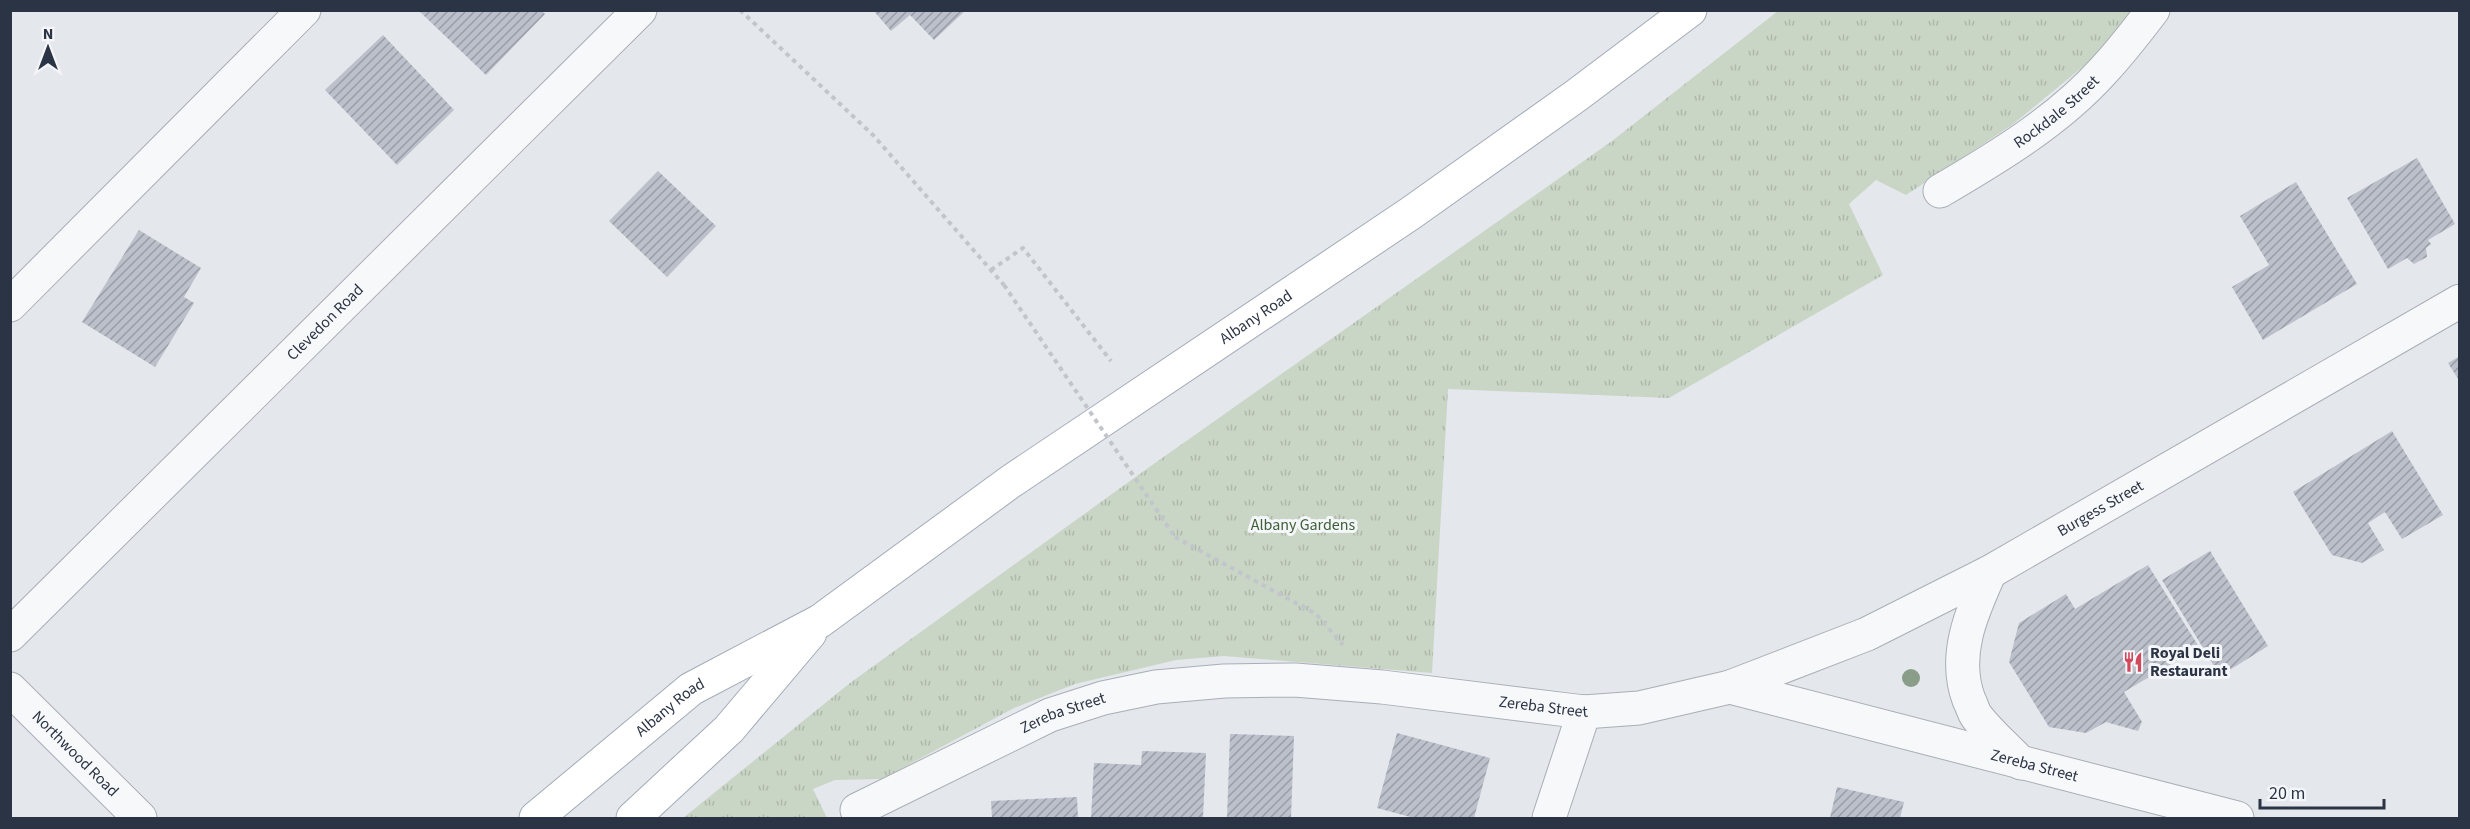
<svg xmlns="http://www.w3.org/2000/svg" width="2470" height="829" viewBox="0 0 2470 829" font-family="'Source Sans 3',sans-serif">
	<defs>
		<pattern id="grass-tufts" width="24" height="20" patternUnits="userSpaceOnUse" patternTransform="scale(1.5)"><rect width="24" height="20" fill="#c9d6c5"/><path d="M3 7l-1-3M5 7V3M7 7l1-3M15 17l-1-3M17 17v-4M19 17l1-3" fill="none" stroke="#adb8ab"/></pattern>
		<pattern id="building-hatch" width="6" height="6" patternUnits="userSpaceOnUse" patternTransform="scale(1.5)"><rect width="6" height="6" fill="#bbc0ca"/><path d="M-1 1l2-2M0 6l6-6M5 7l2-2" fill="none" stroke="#989da6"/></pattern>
	</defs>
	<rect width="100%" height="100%" fill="#e4e7ec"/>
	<path fill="url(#grass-tufts)" d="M1778 11H2132L2091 60 2012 125 1906 195 1876 180 1849 204 1883 275 1669 398 1448 389 1432 673 1224 656 1176 660 1075 684 1014 708 882 779 835 780 813 789 827 818H683L850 683 1148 468 1612 141Z"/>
	<g fill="url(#building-hatch)">
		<path d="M418 10H541L545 14 486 75Z"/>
		<path d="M873 10H966L934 40 910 15 891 31Z"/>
		<path d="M383 35 454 110 397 165 325 90Z"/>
		<path d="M2417 158 2455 224 2428 240 2431 244 2426 248 2427 257 2414 264 2407 258 2388 269 2347 198Z"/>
		<path d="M658 171 716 226 667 277 609 221Z"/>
		<path d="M2296 182 2357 284 2263 340 2232 287 2269 265 2240 216Z"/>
		<path d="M139 230 201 268 184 297 194 303 155 367 82 322Z"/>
		<path d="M2460 356V382L2448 363Z"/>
		<path d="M2392 431 2443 515 2402 539 2385 512 2368 523 2384 550 2362 563 2332 555 2293 492Z"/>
		<path d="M2210 551 2268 646 2220 676 2162 580Z"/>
		<path d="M2148 565 2199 647 2124 692 2142 722 2138 731 2106 722 2086 733 2049 727 2009 662 2019 623 2066 594 2075 609Z"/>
		<path d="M1397 733 1490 758 1474 818H1414L1377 808Z"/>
		<path d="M1230 734 1294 736 1291 818H1227Z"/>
		<path d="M1142 751 1206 753 1203 818H1091L1094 763 1141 765Z"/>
		<path d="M1837 787 1904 802 1900 818H1830Z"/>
		<path d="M1077 797 1078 818H992L991 801Z"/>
	</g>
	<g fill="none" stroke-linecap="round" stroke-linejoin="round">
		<g stroke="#a9aeb7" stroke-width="35">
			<g id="minor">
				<path id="s1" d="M1940 191C1998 157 2058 121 2103 71 2121 52 2137 31 2153 10"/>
				<path d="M10 305 304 10"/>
				<path d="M1990 572C1972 612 1952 655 1969 700 1972 705 1973 712 1977 717 1990 734 2007 748 2021 763"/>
				<path id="s2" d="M10 635 640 10"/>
				<path id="s3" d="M1730 687 1867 634 1990 572 2460 301"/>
				<path id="s4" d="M10 689 140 818"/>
				<path id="s5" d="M857 810 1050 715 1103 698 1156 687 1224 681 1295 680 1382 687 1584 712 1639 708 1730 687 2237 818"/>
				<path d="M1549 818 1584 712"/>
			</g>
		</g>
		<g stroke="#a3abb8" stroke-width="35">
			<g id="major">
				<path id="s6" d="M536 818 691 689 820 621 1010 482 1411 213 1577 95 1690 10"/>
				<path d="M633 818 729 729 810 633"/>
			</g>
		</g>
		<g stroke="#c2c5cb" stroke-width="4" stroke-dasharray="4.5 4.5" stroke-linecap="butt">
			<path d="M740 10 873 135 1004 285"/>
			<path d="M991 270 1023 248 1111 361"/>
			<path d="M1175 537 1316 614 1343 645"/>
		</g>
		<use href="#minor" stroke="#f7f8fa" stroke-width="33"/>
		<use href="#major" stroke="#fff" stroke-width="33"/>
		<path stroke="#c2c5cb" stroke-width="4" stroke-dasharray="4.5 4.5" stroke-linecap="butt" d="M1004 285 1175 537"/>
	</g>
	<circle fill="#899d89" cx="1911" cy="678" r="9"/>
	<defs>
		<g id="restaurant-bare" transform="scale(1.62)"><path d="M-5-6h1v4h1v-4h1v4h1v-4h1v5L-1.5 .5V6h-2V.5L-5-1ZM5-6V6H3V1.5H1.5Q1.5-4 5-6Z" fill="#d1495b" stroke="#f4f6f9" stroke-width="2.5" paint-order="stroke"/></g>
	</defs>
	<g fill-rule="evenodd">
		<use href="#restaurant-bare" x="2133" y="662"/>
	</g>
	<g text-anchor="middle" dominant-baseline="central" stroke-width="6" stroke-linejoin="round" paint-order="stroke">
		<g font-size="16" fill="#2b3445" stroke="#f4f6f9">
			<text stroke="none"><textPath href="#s1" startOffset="141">Rockdale Street</textPath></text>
			<text stroke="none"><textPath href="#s6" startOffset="879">Albany Road</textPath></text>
			<text stroke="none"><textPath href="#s2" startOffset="444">Clevedon Road</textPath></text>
			<text stroke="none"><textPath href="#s3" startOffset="412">Burgess Street</textPath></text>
			<text stroke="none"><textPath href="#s5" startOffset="714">Zereba Street</textPath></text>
			<text stroke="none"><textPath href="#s6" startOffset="174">Albany Road</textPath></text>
			<text stroke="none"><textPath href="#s5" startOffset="228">Zereba Street</textPath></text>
			<text stroke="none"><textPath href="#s4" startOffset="92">Northwood Road</textPath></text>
			<text stroke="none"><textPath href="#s5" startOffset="1218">Zereba Street</textPath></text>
		</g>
		<g font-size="16" fill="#3f6138" stroke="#f4f6f9">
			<text x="1303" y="525">Albany Gardens</text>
		</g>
		<g font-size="16" font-weight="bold" fill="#2b3445" stroke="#f4f6f9" text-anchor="start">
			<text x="2150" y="653">Royal Deli<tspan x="2150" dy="18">Restaurant</tspan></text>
		</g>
	</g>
	<rect width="2470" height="829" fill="none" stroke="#2b3445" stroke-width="24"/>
	<g transform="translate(48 48)" stroke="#f4f6f9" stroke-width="4.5" paint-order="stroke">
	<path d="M0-4.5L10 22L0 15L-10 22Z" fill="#2b3445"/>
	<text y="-9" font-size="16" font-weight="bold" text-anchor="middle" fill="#2b3445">N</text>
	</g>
	<path d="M2260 799v9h124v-9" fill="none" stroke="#2b3445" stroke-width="3"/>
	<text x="2269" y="799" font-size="18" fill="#2b3445" stroke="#f4f6f9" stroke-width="4.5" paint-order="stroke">20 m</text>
</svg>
